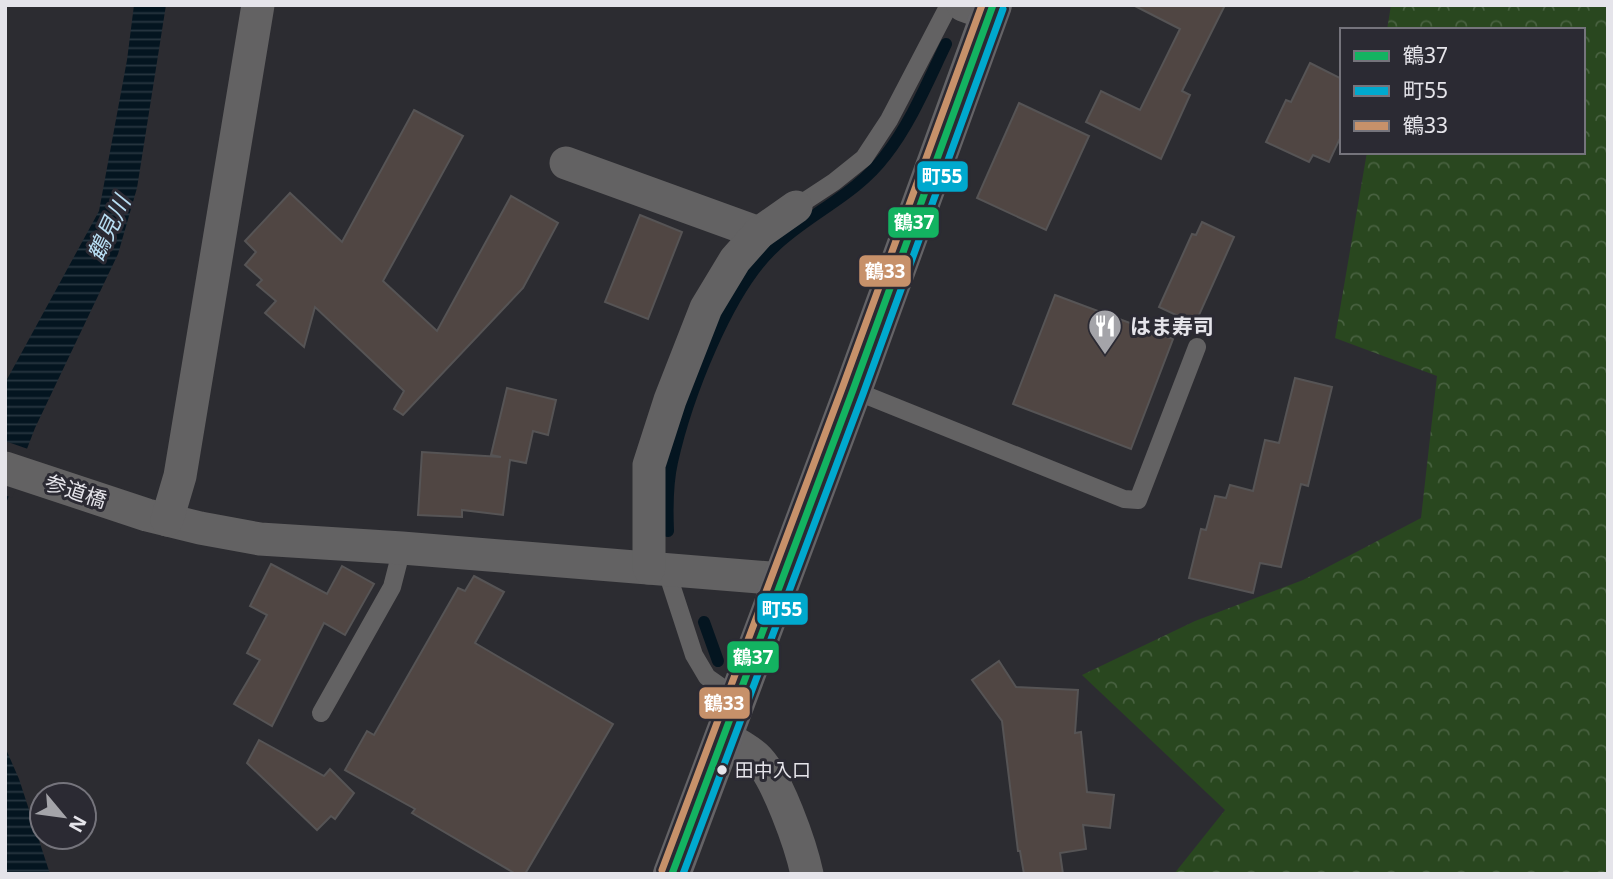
<svg xmlns="http://www.w3.org/2000/svg" width="1613" height="879" viewBox="0 0 1613 879" font-family="'Noto Sans','Noto Sans JP',sans-serif">
	<defs>
		<pattern id="forest-crowns" width="20" height="18" patternUnits="userSpaceOnUse" patternTransform="scale(1.75)"><rect width="20" height="18" fill="#29471f"/><path d="M2 6a3 3 0 1 1 6 0M12 15a3 3 0 1 1 6 0" fill="none" stroke="#486140"/></pattern>
		<pattern id="water-rules" width="6" height="5" patternUnits="userSpaceOnUse" patternTransform="scale(1.75)"><rect width="6" height="5" fill="#041520"/><path d="M0 2.5h6" fill="none" stroke="#283741"/></pattern>
	</defs>
	<rect width="100%" height="100%" fill="#2c2c31"/>
	<path fill="url(#forest-crowns)" d="M1391 5H1608V874H1174L1225 810 1082 675 1195 621 1303 580 1421 518 1437 376 1335 338 1367 152H1583V30H1387Z"/>
	<g fill="url(#water-rules)">
		<path d="M134 5H166L137 188 118 254 35 428 5 506V383L99 211 127 60Z"/>
		<path d="M5 747 19 779 50 874H5Z"/>
	</g>
	<path fill="#2c2c31" d="M5 441 31 450 12 498 5 495Z"/>
	<g fill="none" stroke-linecap="round" stroke-linejoin="round">
		<g stroke="#041520" stroke-width="12">
			<path d="M668 531C667 508 667 484 672 462 686 399 727 291 774 247 808 214 856 195 885 156 911 123 928 81 946 44"/>
			<path d="M704 622 718 661"/>
		</g>
	</g>
	<g fill="#504643" stroke="#565455" stroke-width="2">
		<path d="M1133 5H1225L1182 91 1190 95 1161 159 1086 122 1101 91 1140 110 1180 29Z"/>
		<path d="M1310 63 1342 79V134L1329 162 1313 155 1309 162 1266 142 1286 100 1291 102Z"/>
		<path d="M1019 103 1089 136 1046 230 977 198Z"/>
		<path d="M414 110 463 136 383 281 437 331 511 196 558 223 523 288 403 415 394 409 404 391 315 307 304 347 265 313 276 301 257 285 262 280 245 265 256 252 245 241 290 193 342 242Z"/>
		<path d="M640 215 682 232 648 319 605 302Z"/>
		<path d="M1202 222 1234 237 1195 324 1159 307 1192 234 1196 235Z"/>
		<path d="M1055 295 1173 339 1131 449 1013 404Z"/>
		<path d="M1295 378 1332 387 1308 486 1301 484 1281 567 1260 563 1253 593 1189 578 1201 529 1206 530 1215 496 1226 498 1230 485 1253 491 1265 440 1279 443Z"/>
		<path d="M507 388 556 400 548 435 533 431 526 463 510 460 503 515 462 510V517L418 515 422 452 501 457 491 455Z"/>
		<path d="M271 564 327 594 342 566 374 584 345 635 324 623 272 726 234 704 260 660 247 653 267 615 250 606Z"/>
		<path d="M474 576 504 592 475 643 613 724 525 874H516L412 813 415 809 345 770 367 731 374 735 458 588 465 591Z"/>
		<path d="M999 661 1016 687 1078 690 1075 733 1081 732 1087 792 1114 795 1110 828 1083 825 1086 849 1060 853 1063 874H1024L1020 851H1018L1002 721 972 680Z"/>
		<path d="M259 740 324 776 330 769 354 793 335 819 331 816 317 830 247 763Z"/>
	</g>
	<g fill="none" stroke-linecap="round" stroke-linejoin="round">
		<g stroke="#636263" stroke-width="18">
			<path d="M796 207 834 182 864 158 889 120 949 5"/>
			<path d="M853 390 1124 499 1138 500 1197 347"/>
			<path d="M666 569 694 655 707 677 737 698"/>
			<path d="M321 713 392 587 402 548"/>
		</g>
		<g stroke="#636263" stroke-width="33">
			<path d="M963 5 990 15"/>
			<path d="M566 163 759 233"/>
			<path d="M5 468 147 515 200 528 260 539 402 548 782 579"/>
			<path d="M167 520 180 476 258 5"/>
			<path d="M649 568V465L670 400 706 308 735 260 759 233 796 207"/>
			<path d="M723 736C734 742 747 749 756 757 777 776 801 846 807 874"/>
		</g>
		<path stroke="#646366" stroke-width="38" d="M672 874 853 390 993 5"/>
		<g stroke="#2b2a33" stroke-width="12">
			<path id="bus-1" d="M672 874 853 390 993 5"/>
		</g>
		<g stroke="#2b2a33" stroke-width="12">
			<path id="bus-2" d="M683 874 863 394 1003 9"/>
		</g>
		<g stroke="#2b2a33" stroke-width="12">
			<path id="bus-3" d="M662 870 843 386 982 5"/>
		</g>
		<use href="#bus-1" stroke="#13b361" stroke-width="7"/>
		<use href="#bus-2" stroke="#00a9ce" stroke-width="7"/>
		<use href="#bus-3" stroke="#c7916a" stroke-width="7"/>
	</g>
	<defs>
		<g id="restaurant-pin" transform="scale(1.75)"><path d="M0 17L-7.5 6A9.5 9.5 0 1 1 7.5 6Z" fill="#a4a4a9" stroke="#2b2a33"/><path d="M-5-6h1v4h1v-4h1v4h1v-4h1v5L-1.5 .5V6h-2V.5L-5-1ZM5-6V6H3V1.5H1.5Q1.5-4 5-6Z" fill="#fff"/></g>
	</defs>
	<g fill-rule="evenodd">
		<use href="#restaurant-pin" x="1105" y="326"/>
	</g>
	<circle fill="#e5e4ea" stroke="#2b2a33" stroke-width="2.5" cx="722" cy="770" r="6"/>
	<g text-anchor="middle" dominant-baseline="central" stroke-width="6" stroke-linejoin="round" paint-order="stroke">
		<g font-size="19" fill="#e5e4ea" stroke="#2b2a33" text-anchor="start">
			<text x="735" y="770">田中入口</text>
		</g>
		<g font-size="21" font-weight="bold" fill="#e5e4ea" stroke="#2b2a33" text-anchor="start">
			<text x="1130" y="326">はま寿司</text>
		</g>
		<g font-size="21" fill="#e5e4ea" stroke="#2b2a33">
			<text transform="translate(76 491) rotate(18)">参道橋</text>
		</g>
		<g font-size="23" font-style="italic" fill="#b8def3" stroke="#2b2a33">
			<text transform="translate(108 228) rotate(-65)">鶴見川</text>
		</g>
	</g>
	<g stroke="#2b2a33" stroke-width="2.5">
		<rect x="916" y="160" width="53" height="33" rx="7" fill="#00a9ce"/>
		<rect x="887" y="206" width="53" height="33" rx="7" fill="#13b361"/>
		<rect x="858" y="254" width="54" height="34" rx="7" fill="#c7916a"/>
		<rect x="756" y="592" width="53" height="34" rx="7" fill="#00a9ce"/>
		<rect x="726" y="640" width="54" height="34" rx="7" fill="#13b361"/>
		<rect x="698" y="686" width="53" height="34" rx="7" fill="#c7916a"/>
	</g>
	<g font-size="19" text-anchor="middle" font-weight="bold" fill="#fff">
		<text x="942" y="183">町55</text>
		<text x="914" y="229">鶴37</text>
		<text x="885" y="278">鶴33</text>
		<text x="782" y="616">町55</text>
		<text x="753" y="664">鶴37</text>
		<text x="724" y="710">鶴33</text>
	</g>
	<rect width="1613" height="879" fill="none" stroke="#e5e4ea" stroke-width="14"/>
	<rect x="1340" y="28" width="245" height="126" fill="#2b2a33" stroke="#75747c" stroke-width="2"/>
	<rect x="1354" y="51" width="35" height="10" fill="#13b361" stroke="#75747c" stroke-width="2"/>
	<text x="1403" y="63" font-size="21" fill="#e5e4ea">鶴37</text>
	<rect x="1354" y="86" width="35" height="10" fill="#00a9ce" stroke="#75747c" stroke-width="2"/>
	<text x="1403" y="98" font-size="21" fill="#e5e4ea">町55</text>
	<rect x="1354" y="121" width="35" height="10" fill="#c7916a" stroke="#75747c" stroke-width="2"/>
	<text x="1403" y="133" font-size="21" fill="#e5e4ea">鶴33</text>
	<g transform="translate(63 816) rotate(119)"><circle r="33" fill="#2b2a33" stroke="#75747c" stroke-width="2"/>
	<path d="M0-5L12 26L0 18L-12 26Z" fill="#a4a4a9"/>
	<text y="-10" font-size="19" font-weight="bold" text-anchor="middle" fill="#e5e4ea">N</text>
	</g>
</svg>
